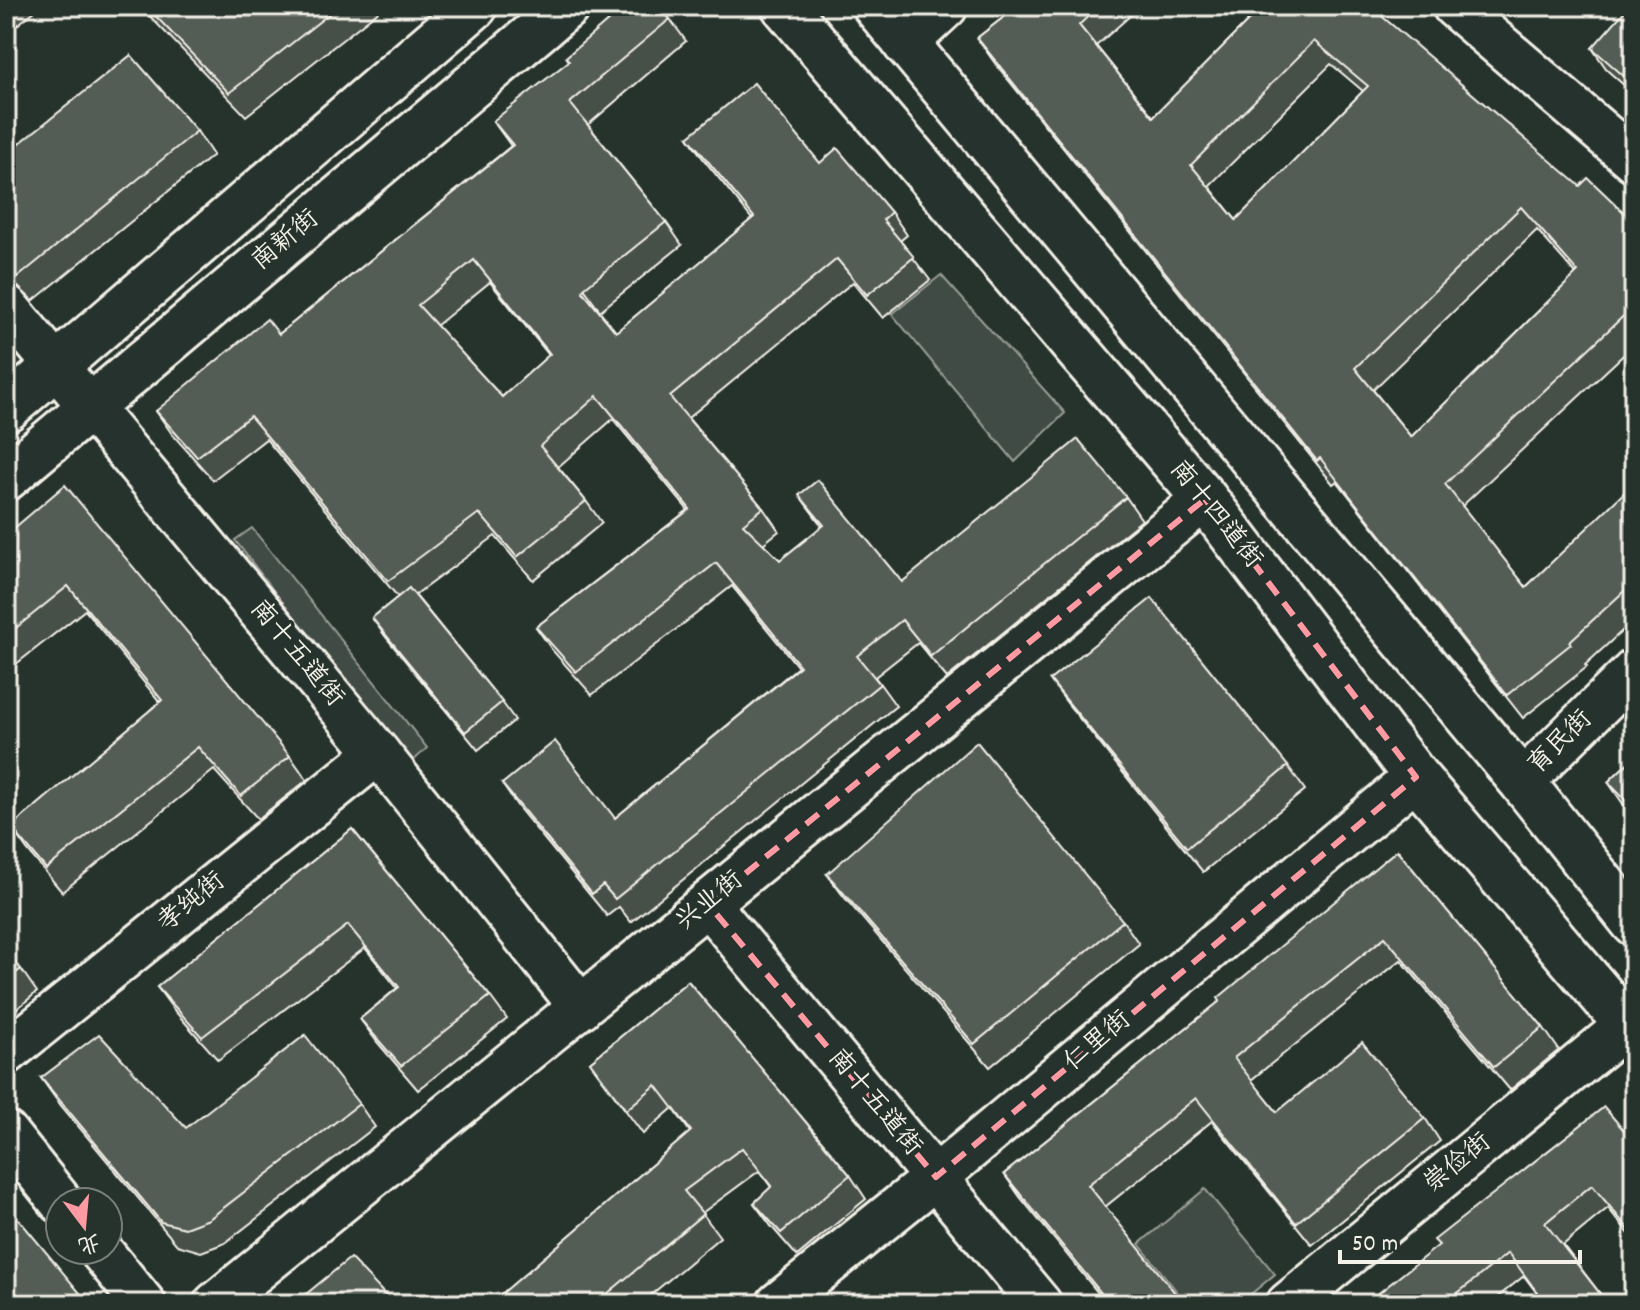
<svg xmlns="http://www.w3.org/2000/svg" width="1640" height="1310" viewBox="0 0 1640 1310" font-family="Dekko,'LXGW WenKai TC',sans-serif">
	<rect width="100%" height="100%" fill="#26332d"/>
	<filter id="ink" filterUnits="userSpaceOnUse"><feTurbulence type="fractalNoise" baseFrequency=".0125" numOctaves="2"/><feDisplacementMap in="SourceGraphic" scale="16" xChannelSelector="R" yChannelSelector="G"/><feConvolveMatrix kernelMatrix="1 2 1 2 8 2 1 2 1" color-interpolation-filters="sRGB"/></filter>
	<g filter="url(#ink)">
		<g fill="#414b45" stroke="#9a9e96" stroke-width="2">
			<path d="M941 275 1065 413 1015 462 892 314Z"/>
			<path d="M252 528 427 748 407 767 235 540Z"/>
			<path d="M1205 1189 1275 1274 1239 1304H1187L1139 1244Z"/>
		</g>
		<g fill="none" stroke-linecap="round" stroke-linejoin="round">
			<g stroke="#f4f1e8" stroke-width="48">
				<g id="tertiary">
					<path d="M1454 6 1634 160"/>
					<path d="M6 306 378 753 581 1007"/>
					<path d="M1522 782 1634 671"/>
					<path d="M708 904 1040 1304"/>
					<path d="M6 1053 378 753"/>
					<path d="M6 1133 61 1202"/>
					<path d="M100 1250 144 1304"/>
					<path d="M215 1304 1205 499"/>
					<path d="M778 1304 936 1177 1416 777"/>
					<path d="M1288 1304 1627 1025"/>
				</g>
			</g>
			<g stroke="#f4f1e8" stroke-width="50">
				<g id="secondary">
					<path d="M905 43 945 6"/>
					<path d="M6 409 475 6"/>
					<path d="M6 478 567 6"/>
				</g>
			</g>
			<g stroke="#f4f1e8" stroke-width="50">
				<g id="primary">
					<path d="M784 6 1205 499 1416 777 1634 1033"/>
					<path d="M875 6 1522 782 1634 923"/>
				</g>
			</g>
			<use href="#tertiary" stroke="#26332d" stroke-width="42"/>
			<use href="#secondary" stroke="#26332d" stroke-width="44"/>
			<use href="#primary" stroke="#26332d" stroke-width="44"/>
		</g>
		<g fill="#474f49" stroke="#f4f1e8" stroke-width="2" fill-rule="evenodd">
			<path d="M6 6H41L6 34Z"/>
			<path d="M140 6H385L246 116Z"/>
			<path d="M1018 6H1141L1096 46 1153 117 1263 6 1580 186 1634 222V345L1462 506 1526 587 1634 484V620L1585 665 1587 667 1523 718 1337 481 1333 484 994 62 977 38ZM1331 64 1363 91 1236 220 1209 186ZM1537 230 1576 274 1411 437 1373 390Z"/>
			<path d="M1634 6V94L1608 71 1592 48Z"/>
			<path d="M670 19 686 41 588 125 666 222 682 245 600 311 616 332 752 219 704 160 688 137 820 163 891 212 907 235 900 241 930 280 883 318 853 282 688 418 763 508 779 531 763 544 780 560 822 526 799 495 902 582 1126 497 1142 520 947 678 918 643 875 677 896 706 631 922 619 907 607 916 518 807 502 784 615 818 798 667 732 586 592 695 552 650 536 627 688 510 613 419 558 467 586 501 602 523 533 580 495 536 415 595 502 702 515 720 478 750 385 636 372 618 398 597 266 439 213 480 172 434 156 411 279 334 511 146 493 121ZM490 282 549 355 502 397 436 326Z"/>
			<path d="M197 131 213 155 33 301 15 284 6 283V154Z"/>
			<path d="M6 535 290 756 307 780 258 819 214 770 62 892 27 850 11 827 160 702 85 610 6 672Z"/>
			<path d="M1050 680 1288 766 1305 790 1203 872 1067 703Z"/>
			<path d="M1634 757V815L1624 805 1608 782Z"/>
			<path d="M352 829 490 996 507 1019 418 1090 377 1042 360 1019 397 988 365 948 218 1060 174 1010 157 987Z"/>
			<path d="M1397 850 1543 1027 1559 1050 1510 1090 1401 960 1251 1080 1277 1112 1425 1118 1440 1141 1312 1245 1212 1121 1105 1207 1184 1304H1107L1020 1197 1004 1174 1220 1001Z"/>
			<path d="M827 874 1123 921 1139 944 990 1067 844 897Z"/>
			<path d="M6 952 21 969 37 992 6 1018Z"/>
			<path d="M688 981 850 1175 866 1199 797 1256 771 1226 754 1203 771 1187 759 1171 702 1213 720 1237 640 1304H490L690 1132 673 1108 643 1134 590 1062Z"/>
			<path d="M41 1078 186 1128 359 1104 375 1127 225 1243 201 1252 177 1245 58 1102Z"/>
			<path d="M1634 1142V1240L1608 1208 1563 1245 1608 1304H1545L1524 1276 1489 1304H1365Z"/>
		</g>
		<path fill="#39403c" stroke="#f4f1e8" stroke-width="2" d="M584 288 600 311 599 315 583 292Z"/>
		<g fill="#525c55" stroke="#f4f1e8" stroke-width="2" fill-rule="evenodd">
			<path d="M146 6H339L229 93Z"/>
			<path d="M625 6H659L670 19 570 103 666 222 584 288 583 292 616 332 754 217 688 137 754 83 820 163 837 148 891 212 883 220 914 257 867 295 837 259 670 397 763 508 743 524 780 560 824 525 799 495 818 480 902 582 1078 439 1126 497 931 656 902 620 857 656 880 684 615 899 603 885 592 894 502 784 555 741 615 818 800 666 716 563 576 672 536 627 690 509 597 396 540 446 586 501 517 557 479 513 388 581 250 416 197 457 156 411 267 319 279 334 513 145 493 121 569 61 566 57ZM474 260 550 354 502 397 418 305Z"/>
			<path d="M1018 6H1099L1079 25 1153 117 1263 6H1370L1580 186 1588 178 1634 222V309L1632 308 1445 484 1526 587 1633 484H1634V582L1569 642 1571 644 1507 695 1320 458 1317 461 977 38ZM1314 41 1368 86 1236 220 1191 165ZM1521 207 1578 272 1411 437 1355 368Z"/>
			<path d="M1629 6H1634V85L1592 48Z"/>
			<path d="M131 55 197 131 17 278 6 267V154Z"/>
			<path d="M65 485 290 756 241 796 198 747 46 869 11 827 162 700 68 586 6 636V535Z"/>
			<path d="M409 588 502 702 465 732 372 618Z"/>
			<path d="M1152 598 1288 766 1187 848 1050 680Z"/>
			<path d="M977 742 1123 921 974 1044 827 874Z"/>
			<path d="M1634 757V809L1608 782Z"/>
			<path d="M352 829 490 996 401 1066 360 1019 399 987 348 925 202 1037 157 987Z"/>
			<path d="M1397 850 1543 1027 1494 1067 1385 937 1234 1058 1277 1112 1362 1042 1425 1118 1296 1223 1196 1098 1088 1185 1184 1304H1110L1004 1174 1220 1001 1218 998Z"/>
			<path d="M6 952 21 969 6 981Z"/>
			<path d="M688 981 850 1175 781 1233 754 1203 772 1186 742 1148 684 1191 703 1214 595 1304H490L691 1131 656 1085 626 1110 590 1062Z"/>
			<path d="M99 1034 186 1128 305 1035 359 1104 209 1219 185 1228 161 1222 41 1078Z"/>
			<path d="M1604 1107 1634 1142V1236L1592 1185 1545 1223 1608 1304H1546L1508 1253 1444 1304H1365L1439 1245 1434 1240Z"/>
			<path d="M6 1204 89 1304H6Z"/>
			<path d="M350 1258 394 1304H294Z"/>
		</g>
	</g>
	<path fill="none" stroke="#ff9aa2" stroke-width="6" stroke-dasharray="16 10" stroke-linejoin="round" d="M1205 499 1416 777 936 1177 708 904Z"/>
	<g text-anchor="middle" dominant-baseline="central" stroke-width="7" stroke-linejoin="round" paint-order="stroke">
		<g font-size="26" fill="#f4f1e8" stroke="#26332d">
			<text transform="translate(286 241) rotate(-40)">南新街</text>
			<text transform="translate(1215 515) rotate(51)">南十四道街</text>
			<text transform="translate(296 654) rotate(50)">南十五道街</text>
			<text transform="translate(1561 743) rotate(-45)">育民街</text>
			<text transform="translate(710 902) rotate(-39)">兴业街</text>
			<text transform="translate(192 903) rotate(-39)">孝纯街</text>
			<text transform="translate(1098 1042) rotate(-40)">仁里街</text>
			<text transform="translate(874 1103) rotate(50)">南十五道街</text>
			<text transform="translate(1458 1164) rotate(-39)">崇俭街</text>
		</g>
	</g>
	<rect width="1640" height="1310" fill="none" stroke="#26332d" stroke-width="32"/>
	<rect x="16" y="16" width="1608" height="1278" fill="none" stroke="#f4f1e8" stroke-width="3" filter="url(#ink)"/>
	<g transform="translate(84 1226) rotate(164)"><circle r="38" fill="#26332d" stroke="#787f78" stroke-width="2"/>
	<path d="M0-6L14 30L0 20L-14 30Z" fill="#ff9aa2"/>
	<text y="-12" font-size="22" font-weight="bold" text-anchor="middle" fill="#f4f1e8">北</text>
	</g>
	<path d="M1340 1250v12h240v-12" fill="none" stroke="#f4f1e8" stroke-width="4"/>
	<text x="1352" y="1250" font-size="24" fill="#f4f1e8" stroke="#26332d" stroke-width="6" paint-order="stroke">50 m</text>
</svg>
